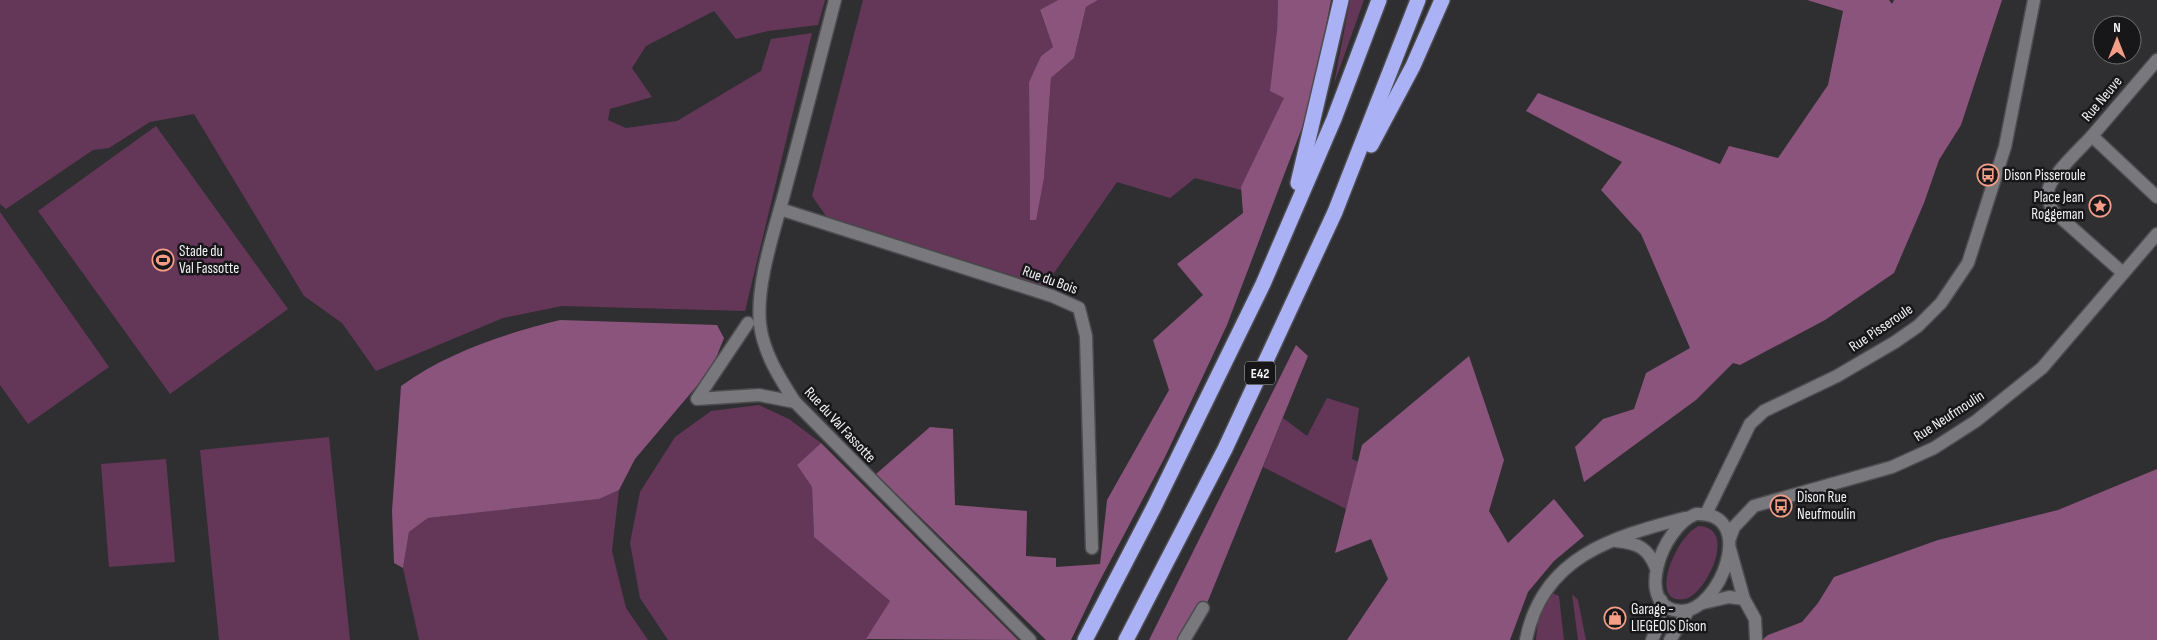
<svg xmlns="http://www.w3.org/2000/svg" width="2157" height="640" viewBox="0 0 2157 640" font-family="'Sofia Sans Condensed',sans-serif">
	<rect width="100%" height="100%" fill="#2f2e31"/>
	<g fill="#643759">
		<path d="M0 0H825L818 25 768 31 736 39 714 11 646 46 632 68 652 97 610 109 608 120 626 128 677 121 761 71 771 39 812 33 745 311 562 306 503 318 376 371 342 323 304 296 194 114 150 122 109 148 93 150 6 209 0 204Z"/>
		<path d="M863 0H1058L1040 11 1053 47 1041 56 1029 82 1030 220H1035L1044 178 1051 78 1074 58 1086 7 1098 0H1278L1277 31 1285 98 1241 190 1195 178 1170 198 1117 182 1045 286 826 216 812 196Z"/>
		<path d="M1350 0H1364L1334 84Z"/>
		<path d="M156 126 288 309 170 394 38 211Z"/>
		<path d="M0 212 109 367 28 424 0 385Z"/>
		<path d="M1327 398 1359 408 1352 459 1358 462 1346 509 1263 467 1283 418 1307 436Z"/>
		<path d="M759 405 789 419 821 443 797 465 812 487 814 537 890 601 867 640H668L640 598 630 543 640 492 675 437 711 411Z"/>
		<path d="M329 437 350 640H219L200 450Z"/>
		<path d="M166 459 175 562 109 567 101 464Z"/>
		<path d="M619 490 612 551 626 608 648 640H419L403 568 409 532 428 518 598 499Z"/>
		<path d="M1699 526C1739 528 1705 596 1685 599 1647 606 1676 535 1699 526Z"/>
		<path d="M1552 593 1559 596 1564 640H1536L1538 620Z"/>
		<path d="M1572 594 1578 600 1586 640H1578Z"/>
	</g>
	<g fill="#8b547c">
		<path d="M1058 0H1098L1086 7 1074 58 1051 78 1044 178 1036 220H1030L1029 82 1041 56 1053 47 1040 10Z"/>
		<path d="M1278 0H1331L1311 104 1227 325 1165 457 1096 588 1071 640H1046L876 474 930 427 953 429 955 505 1027 511 1026 556 1056 558V567L1100 564 1107 500 1169 390 1153 340 1203 295 1177 264 1243 213 1241 187 1284 98 1270 91 1277 31Z"/>
		<path d="M1807 0H1889L1892 4 1894 0H2002L1961 125 1939 160 1924 203 1894 273 1825 320 1740 365 1733 363 1696 400 1584 482 1575 447 1603 419 1634 409 1646 373 1690 348 1641 234 1601 190 1622 162 1526 111 1538 93 1720 164 1729 146 1778 158 1828 85 1843 11Z"/>
		<path d="M560 320 717 325 724 338 712 368 635 459 619 490 599 499 428 518 409 532 403 568 394 563 392 511 401 386C448 352 504 334 560 320Z"/>
		<path d="M1296 345 1308 356 1192 640H1149Z"/>
		<path d="M1469 356 1504 460 1489 511 1508 543 1554 499 1584 536 1554 561 1528 592 1510 640H1347L1388 579 1371 539 1335 553 1362 445Z"/>
		<path d="M821 443 1018 640 866 639 890 601 814 537 812 487 797 465Z"/>
		<path d="M2157 469V640H1762L1768 635 1802 622 1818 603 1834 577 1938 540 2058 510Z"/>
	</g>
	<g fill="none" stroke-linecap="round" stroke-linejoin="round">
		<g stroke="#4c4b4e" stroke-width="15">
			<g id="street">
				<path d="M2092 136 2157 60"/>
				<path d="M780 209 1052 296 1079 308 1086 336 1092 548"/>
				<path d="M2123 273 2052 210C2050 204 2047 198 2048 191 2050 176 2081 148 2092 136L2157 197"/>
				<path d="M748 323 697 399 759 395 795 402"/>
				<path d="M1730 549 1744 599 1755 619 1756 640"/>
				<path d="M1703 603 1729 597 1744 599"/>
				<path d="M1184 640 1203 608"/>
			</g>
		</g>
		<g stroke="#4c4b4e" stroke-width="15">
			<g id="secondary">
				<path d="M835 0C818 66 801 132 783 198 773 235 756 285 760 324 763 352 780 379 795 402L1030 640"/>
				<path d="M1696 514C1759 511 1720 612 1681 611 1633 609 1661 527 1696 514Z"/>
				<path d="M1706 514 1750 424 1764 411 1837 376 1895 342 1918 326 1941 303 1968 263 2005 147 2034 0"/>
				<path d="M1730 538 1734 527 1754 506 1892 467 1934 448 1976 421 2042 368 2157 234"/>
				<path d="M1616 541C1638 543 1648 548 1656 568"/>
				<path d="M1526 640C1542 557 1612 537 1685 518"/>
				<path d="M1652 640 1658 626 1661 600"/>
				<path d="M1670 640 1688 611"/>
			</g>
		</g>
		<g stroke="#4c4b4e" stroke-width="18">
			<g id="highway">
				<path d="M1371 145 1413 66 1442 0"/>
				<path d="M1298 183 1341 0"/>
				<path d="M1085 640 1154 507 1263 284 1334 119 1379 0"/>
				<path d="M1126 640 1225 449 1335 212 1418 0"/>
			</g>
		</g>
		<use href="#street" stroke="#79787c" stroke-width="12"/>
		<use href="#secondary" stroke="#79787c" stroke-width="12"/>
		<use href="#highway" stroke="#aab1f4" stroke-width="15"/>
	</g>
	<defs>
		<g id="bus-ring" transform="scale(1.125)"><circle r="9.5" fill="#171618" stroke="#f49e88" stroke-width="1.5"/><path d="M-5-6H5V4H4V6H2V4H-2V6H-4V4H-5ZM-3.5-4V0h7V-4ZM-3.5 1.2v1.5H-2V1.2ZM2 1.2v1.5H3.5V1.2Z" fill="#f49e88"/></g>
		<g id="sight-ring" transform="scale(1.125)"><circle r="9.5" fill="#171618" stroke="#f49e88" stroke-width="1.5"/><path d="M0-6L1.8-2.2L6-1.7L2.9 1.2L3.7 5.4L0 3.3L-3.7 5.4L-2.9 1.2L-6-1.7L-1.8-2.2Z" fill="#f49e88"/></g>
		<g id="stadium-ring" transform="scale(1.125)"><circle r="9.5" fill="#171618" stroke="#f49e88" stroke-width="1.5"/><path d="M0-5a6.5 5 0 1 0 0 10a6.5 5 0 1 0 0-10ZM-3.5-1.8h7v3.6h-7Z" fill="#f49e88"/></g>
		<g id="shop-ring" transform="scale(1.125)"><circle r="9.5" fill="#171618" stroke="#f49e88" stroke-width="1.5"/><path d="M-5-2.5h2.3a2.7 3.5 0 0 1 5.4 0H5L5.5 6h-11ZM-1.5-2.5h3a1.5 2.3 0 0 0-3 0Z" fill="#f49e88"/></g>
	</defs>
	<g fill-rule="evenodd">
		<use href="#bus-ring" x="1988" y="175"/>
		<use href="#sight-ring" x="2100" y="206"/>
		<use href="#stadium-ring" x="163" y="260"/>
		<use href="#bus-ring" x="1781" y="506"/>
		<use href="#shop-ring" x="1615" y="618"/>
	</g>
	<g text-anchor="middle" dominant-baseline="central" stroke-width="5" stroke-linejoin="round" paint-order="stroke">
		<rect fill="#171618" stroke="#b0b0b2" stroke-width="1" x="1245" y="361.5" width="30" height="23" rx="4"/>
		<g font-size="14" font-weight="bold" fill="#f2f2f4">
			<text x="1260" y="373">E42</text>
		</g>
		<g font-size="15" fill="#f2f2f4" stroke="#171618">
			<text transform="translate(2102 99) rotate(-50)">Rue Neuve</text>
			<text transform="translate(1050 280) rotate(20)">Rue du Bois</text>
			<text transform="translate(1881 328) rotate(-34)">Rue Pisseroule</text>
			<text transform="translate(1949 416) rotate(-33)">Rue Neufmoulin</text>
			<text transform="translate(840 425) rotate(47)">Rue du Val Fassotte</text>
		</g>
		<g font-size="15" fill="#f2f2f4" stroke="#171618" text-anchor="start">
			<text x="2004" y="175">Dison Pisseroule</text>
			<text x="2084" y="197" text-anchor="end">Place Jean<tspan x="2084" dy="17">Roggeman</tspan></text>
			<text x="179" y="251">Stade du<tspan x="179" dy="17">Val Fassotte</tspan></text>
			<text x="1797" y="497">Dison Rue<tspan x="1797" dy="17">Neufmoulin</tspan></text>
			<text x="1631" y="609">Garage -<tspan x="1631" dy="17">LIEGEOIS Dison</tspan></text>
		</g>
	</g>
	<g transform="translate(2117 40)"><circle r="24" fill="#171618" stroke="#6f6e70"/>
	<path d="M0-4L9 19L0 12L-9 19Z" fill="#f49e88"/>
	<text y="-8" font-size="14" font-weight="bold" text-anchor="middle" fill="#f2f2f4">N</text>
	</g>
</svg>
